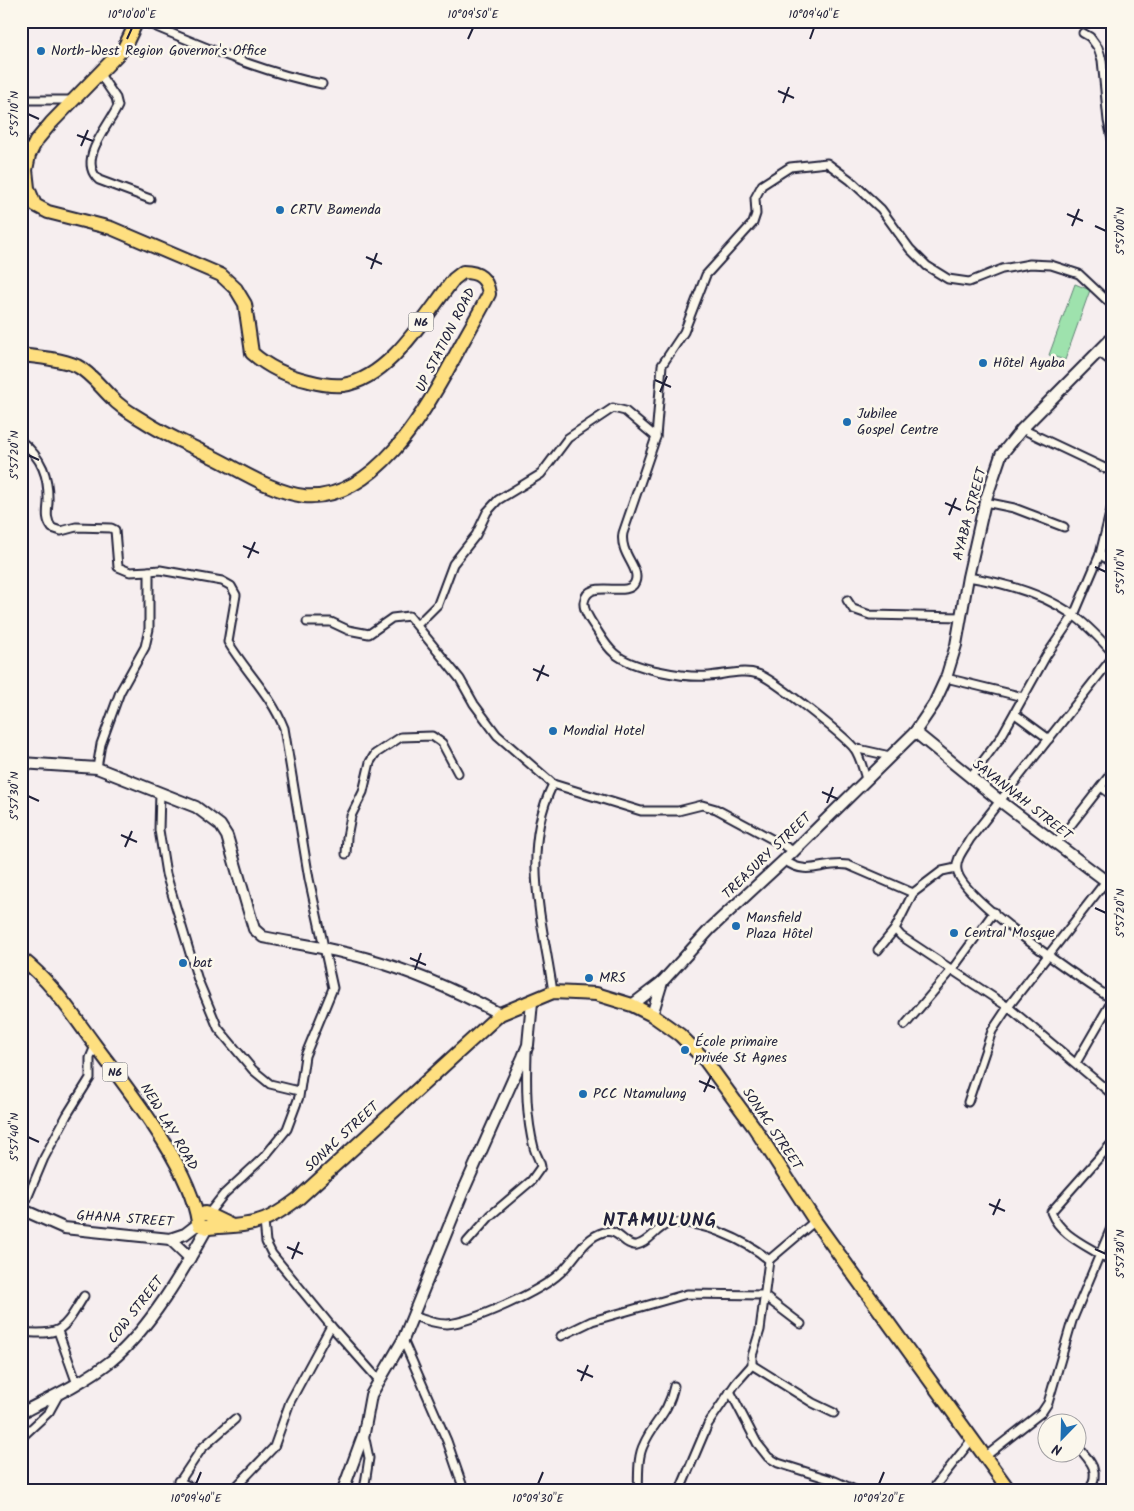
<svg xmlns="http://www.w3.org/2000/svg" width="1134" height="1511" viewBox="0 0 1134 1511" font-family="Kalam,sans-serif">
	<rect width="100%" height="100%" fill="#f6eeef"/>
	<filter id="ink" filterUnits="userSpaceOnUse"><feTurbulence type="fractalNoise" baseFrequency=".02" numOctaves="2"/><feDisplacementMap in="SourceGraphic" scale="10" xChannelSelector="R" yChannelSelector="G"/><feConvolveMatrix kernelMatrix="1 2 1 2 8 2 1 2 1" color-interpolation-filters="sRGB"/></filter>
	<g filter="url(#ink)">
		<path fill="#9ee2ad" stroke="#608274" d="M1075 284 1090 290 1065 360 1049 355Z"/>
		<g fill="none" stroke-linecap="round" stroke-linejoin="round">
			<g stroke="#22223b" stroke-width="11">
				<g id="street">
					<path d="M142 21C200 45 260 72 322 84"/>
					<path d="M1083 33 1090 37 1098 48 1102 60 1108 121 1113 143"/>
					<path d="M99 73 116 98 118 106C109 126 76 160 99 180L150 199"/>
					<path d="M21 100H73"/>
					<path d="M1099 352 1113 363"/>
					<path d="M1022 429 1113 472"/>
					<path d="M21 441C42 458 49 476 48 503 47 513 46 520 52 528L61 531 76 527 111 528 115 530 118 567 130 572 149 571"/>
					<path d="M985 502 1014 508 1064 527"/>
					<path d="M1100 554 1113 564"/>
					<path d="M968 577C1005 583 1042 593 1073 615 1088 625 1101 640 1113 653"/>
					<path d="M847 600 853 609 870 615 961 617"/>
					<path d="M307 622H331L348 630 369 634 392 618 409 616 460 679 474 704 497 735 553 784 641 811H678L702 805 716 809 794 851"/>
					<path d="M417 625 438 604 453 564 476 535 487 512 498 500 541 474 568 438 613 408 625 411 656 437"/>
					<path d="M1113 657 970 839C965 848 955 859 957 870 961 899 1084 981 1113 1000"/>
					<path d="M946 678 1023 697"/>
					<path d="M1015 714 1049 739"/>
					<path d="M854 748 890 756"/>
					<path d="M97 768 101 744 120 692 145 647 149 629V571L160 570 222 581 231 586 236 595 228 642C246 672 271 695 284 728L309 879 333 988 305 1056 299 1097 287 1129 265 1156 224 1194 209 1213"/>
					<path d="M971 777 1001 737 1046 656 1074 615 1100 554 1113 501"/>
					<path d="M866 779C863 769 860 756 854 748 843 735 772 678 758 674 743 669 723 675 709 676 685 678 632 669 614 653 607 647 603 640 598 632 593 624 583 612 584 602 588 576 628 600 635 582 641 568 619 554 623 533L656 437 662 365 684 332 706 275 753 223 756 214 755 198 762 185 790 167 827 163 850 180 881 209 910 249 927 266 948 279 969 282 1002 269 1030 264 1051 265 1079 274 1113 306"/>
					<path d="M553 784C520 851 543 922 553 992"/>
					<path d="M1101 787 1113 796"/>
					<path d="M160 792 159 830 166 874 198 980 218 1028 253 1070 270 1084 299 1091"/>
					<path d="M1056 844 1113 771"/>
					<path d="M346 854 347 837 351 816 363 792 370 762 375 754 401 737 432 736 442 743 458 773"/>
					<path d="M784 860C808 878 823 861 848 865L913 893 942 871 956 868"/>
					<path d="M913 893 895 929 901 936 1008 1007 1113 1095"/>
					<path d="M878 950 895 929"/>
					<path d="M905 1025 951 971 994 912"/>
					<path d="M1076 1063 1113 999"/>
					<path d="M968 1102 992 1031 1008 1007 1106 881 1113 887"/>
					<path d="M1113 1142 1051 1212C1061 1238 1092 1247 1113 1263"/>
					<path d="M21 1213 44 1158 67 1115 90 1078V1058L95 1046"/>
					<path d="M264 1221 266 1242 272 1254 331 1326 378 1379"/>
					<path d="M467 1242 491 1215 531 1181 541 1167C540 1160 536 1155 534 1148 526 1117 526 1085 527 1053"/>
					<path d="M769 1260 815 1221"/>
					<path d="M414 1316C424 1320 435 1324 447 1324 473 1322 541 1291 560 1273 575 1260 583 1238 604 1232 619 1228 624 1247 637 1245 650 1242 656 1228 668 1224 697 1217 748 1242 769 1260L760 1330 752 1356V1365L736 1383 708 1424 680 1490"/>
					<path d="M58 1331 77 1384"/>
					<path d="M21 1332C63 1336 63 1330 84 1296"/>
					<path d="M561 1336 592 1321 687 1294 763 1295 801 1324"/>
					<path d="M403 1340 447 1441 464 1490"/>
					<path d="M752 1365 813 1403 834 1413"/>
					<path d="M730 1391 757 1443 768 1457 778 1463 835 1481 855 1490"/>
					<path d="M364 1434 369 1458 364 1490"/>
					<path d="M21 1438 49 1412 59 1394"/>
					<path d="M1076 1445C1089 1459 1102 1471 1089 1490"/>
					<path d="M986 1456 1042 1412 1048 1403 1072 1321 1113 1223"/>
					<path d="M178 1481 197 1490"/>
					<path d="M174 1490 202 1448 235 1419"/>
					<path d="M233 1490 274 1447 290 1402 331 1326"/>
					<path d="M638 1490C639 1476 637 1457 644 1444 654 1421 668 1415 674 1386"/>
					<path d="M932 1490 973 1438"/>
				</g>
			</g>
			<g stroke="#22223b" stroke-width="14">
				<g id="secondary">
					<path d="M915 732 1000 801 1106 881 1113 873"/>
					<path d="M21 763 97 768 196 807 220 825 227 836 254 929 263 937C297 944 331 948 365 958 412 971 457 991 500 1014"/>
					<path d="M632 1005 662 982 711 928 794 851 915 732 934 704 946 678 956 645 968 577 985 502 1001 455 1022 429 1113 337"/>
					<path d="M652 1015 662 982"/>
					<path d="M21 1209 64 1228 131 1235 170 1239 185 1234 198 1224"/>
					<path d="M170 1239 190 1258"/>
					<path d="M21 1413C52 1397 84 1382 111 1361 149 1330 183 1271 207 1228"/>
					<path d="M343 1490 364 1433 371 1395 403 1340 462 1194 523 1057 528 1045 532 1002"/>
				</g>
			</g>
			<g stroke="#22223b" stroke-width="16">
				<g id="highway">
					<path d="M21 355C38 357 61 359 77 366 91 373 102 389 113 399 121 408 133 414 144 421 165 435 188 444 211 456 240 470 272 492 304 496 374 502 425 412 453 360 464 338 478 316 489 294 487 278 479 272 463 272L454 279C426 314 391 378 343 385 332 386 320 384 309 381 287 376 269 368 252 353L245 304 236 289 221 275 111 228 48 212 35 205 28 188 26 170 29 155 36 141 51 123 124 48 137 21"/>
					<path d="M21 958C52 982 72 1014 95 1045 129 1091 190 1166 198 1222"/>
					<path d="M212 1217 213 1222 208 1228 199 1225 198 1217 205 1213 230 1225"/>
					<path d="M208 1228C253 1224 261 1227 299 1198L500 1014 553 992 596 994 632 1005 652 1015 680 1035 705 1060 754 1127 815 1221 1009 1490"/>
				</g>
			</g>
			<use href="#street" stroke="#fbf7ec" stroke-width="7"/>
			<use href="#secondary" stroke="#fbf7ec" stroke-width="10"/>
			<use href="#highway" stroke="#fedf80" stroke-width="12"/>
		</g>
	</g>
	<path fill="none" stroke="#22223b" stroke-width="2" d="M127 39 132 28M468 39 473 28M810 39 814 28M778 91 794 98M783 103 789 87M28 114 39 119M77 135 93 141M81 146 88 130M1067 214 1083 221M1072 226 1079 209M1095 226 1106 231M366 257 382 264M371 269 377 253M655 380 671 387M660 392 667 376M28 455 39 460M945 503 961 510M949 515 956 498M243 546 259 553M248 558 255 542M1095 567 1106 572M533 669 549 676M537 681 544 665M822 792 838 799M28 796 39 801M827 803 833 787M121 835 137 842M125 847 132 831M1095 908 1106 913M410 958 426 965M415 970 421 953M699 1081 715 1088M704 1092 711 1076M28 1137 39 1142M989 1204 1005 1211M993 1215 1000 1199M287 1247 303 1254M1095 1249 1106 1254M292 1259 299 1242M577 1370 593 1377M581 1381 588 1365M196 1484 201 1472M538 1484 543 1472M879 1484 884 1472"/>
	<g fill="#1f6fb2" stroke="#fbf7ec" stroke-width="2">
		<circle cx="41" cy="51" r="5"/>
		<circle cx="280" cy="210" r="5"/>
		<circle cx="983" cy="363" r="5"/>
		<circle cx="847" cy="422" r="5"/>
		<circle cx="553" cy="731" r="5"/>
		<circle cx="736" cy="926" r="5"/>
		<circle cx="954" cy="933" r="5"/>
		<circle cx="183" cy="963" r="5"/>
		<circle cx="589" cy="978" r="5"/>
		<circle cx="685" cy="1050" r="5"/>
		<circle cx="583" cy="1094" r="5"/>
	</g>
	<g text-anchor="middle" dominant-baseline="central" stroke-width="5" stroke-linejoin="round" paint-order="stroke">
		<g fill="#fbf7ec" stroke="#636270" stroke-width="1">
			<rect x="408.5" y="312.5" width="25" height="19" rx="4"/>
			<rect x="102.5" y="1062.5" width="25" height="19" rx="4"/>
		</g>
		<g font-size="12" font-weight="bold" fill="#22223b">
			<text x="421" y="322">N6</text>
			<text x="115" y="1072">N6</text>
		</g>
		<g font-size="14" fill="#22223b" stroke="#fbf7ec" text-anchor="start">
			<text x="51" y="51">North-West Region Governor's Office</text>
			<text x="290" y="210">CRTV Bamenda</text>
			<text x="993" y="363">Hôtel Ayaba</text>
			<text x="857" y="414">Jubilee<tspan x="857" dy="16">Gospel Centre</tspan></text>
			<text x="563" y="731">Mondial Hotel</text>
			<text x="746" y="918">Mansfield<tspan x="746" dy="16">Plaza Hôtel</tspan></text>
			<text x="964" y="933">Central Mosque</text>
			<text x="193" y="963">bat</text>
			<text x="599" y="978">MRS</text>
			<text x="695" y="1042">École primaire<tspan x="695" dy="16">privée St Agnes</tspan></text>
			<text x="593" y="1094">PCC Ntamulung</text>
		</g>
		<g font-size="14" fill="#22223b" stroke="#fbf7ec">
			<text transform="translate(446 340) rotate(-63)">UP STATION ROAD</text>
			<text transform="translate(970 514) rotate(-75)">AYABA STREET</text>
			<text transform="translate(1022 800) rotate(38)">SAVANNAH STREET</text>
			<text transform="translate(767 856) rotate(-44)">TREASURY STREET</text>
			<text transform="translate(169 1127) rotate(59)">NEW LAY ROAD</text>
			<text transform="translate(772 1129) rotate(56)">SONAC STREET</text>
			<text transform="translate(342 1137) rotate(-43)">SONAC STREET</text>
			<text transform="translate(125 1219) rotate(4)">GHANA STREET</text>
			<text transform="translate(136 1310) rotate(-52)">COW STREET</text>
		</g>
		<g font-size="19" font-weight="bold" letter-spacing="1" fill="#22223b" stroke="#fbf7ec">
			<text x="660" y="1221">NTAMULUNG</text>
		</g>
	</g>
	<rect width="1134" height="1511" fill="none" stroke="#fbf7ec" stroke-width="55"/>
	<g transform="translate(1062 1438) rotate(203)"><circle r="24" fill="#fbf7ec" stroke="#a4a2a5"/>
	<path d="M0-4L9 19L0 12L-9 19Z" fill="#1f6fb2"/>
	<text y="-8" font-size="14" font-weight="bold" text-anchor="middle" fill="#22223b">N</text>
	</g>
	<rect x="28" y="28" width="1078" height="1456" fill="none" stroke="#22223b" stroke-width="2"/>
	<g font-size="12" text-anchor="middle" fill="#22223b">
		<text x="132" y="18">10°10'00"E</text>
		<text x="473" y="18">10°09'50"E</text>
		<text x="814" y="18">10°09'40"E</text>
		<text transform="translate(14 114) rotate(-90)" y="4">5°57'10"N</text>
		<text transform="translate(1120 231) rotate(-90)" y="4">5°57'00"N</text>
		<text transform="translate(14 455) rotate(-90)" y="4">5°57'20"N</text>
		<text transform="translate(1120 572) rotate(-90)" y="4">5°57'10"N</text>
		<text transform="translate(14 796) rotate(-90)" y="4">5°57'30"N</text>
		<text transform="translate(1120 913) rotate(-90)" y="4">5°57'20"N</text>
		<text transform="translate(14 1137) rotate(-90)" y="4">5°57'40"N</text>
		<text transform="translate(1120 1254) rotate(-90)" y="4">5°57'30"N</text>
		<text x="196" y="1502">10°09'40"E</text>
		<text x="538" y="1502">10°09'30"E</text>
		<text x="879" y="1502">10°09'20"E</text>
	</g>
</svg>
